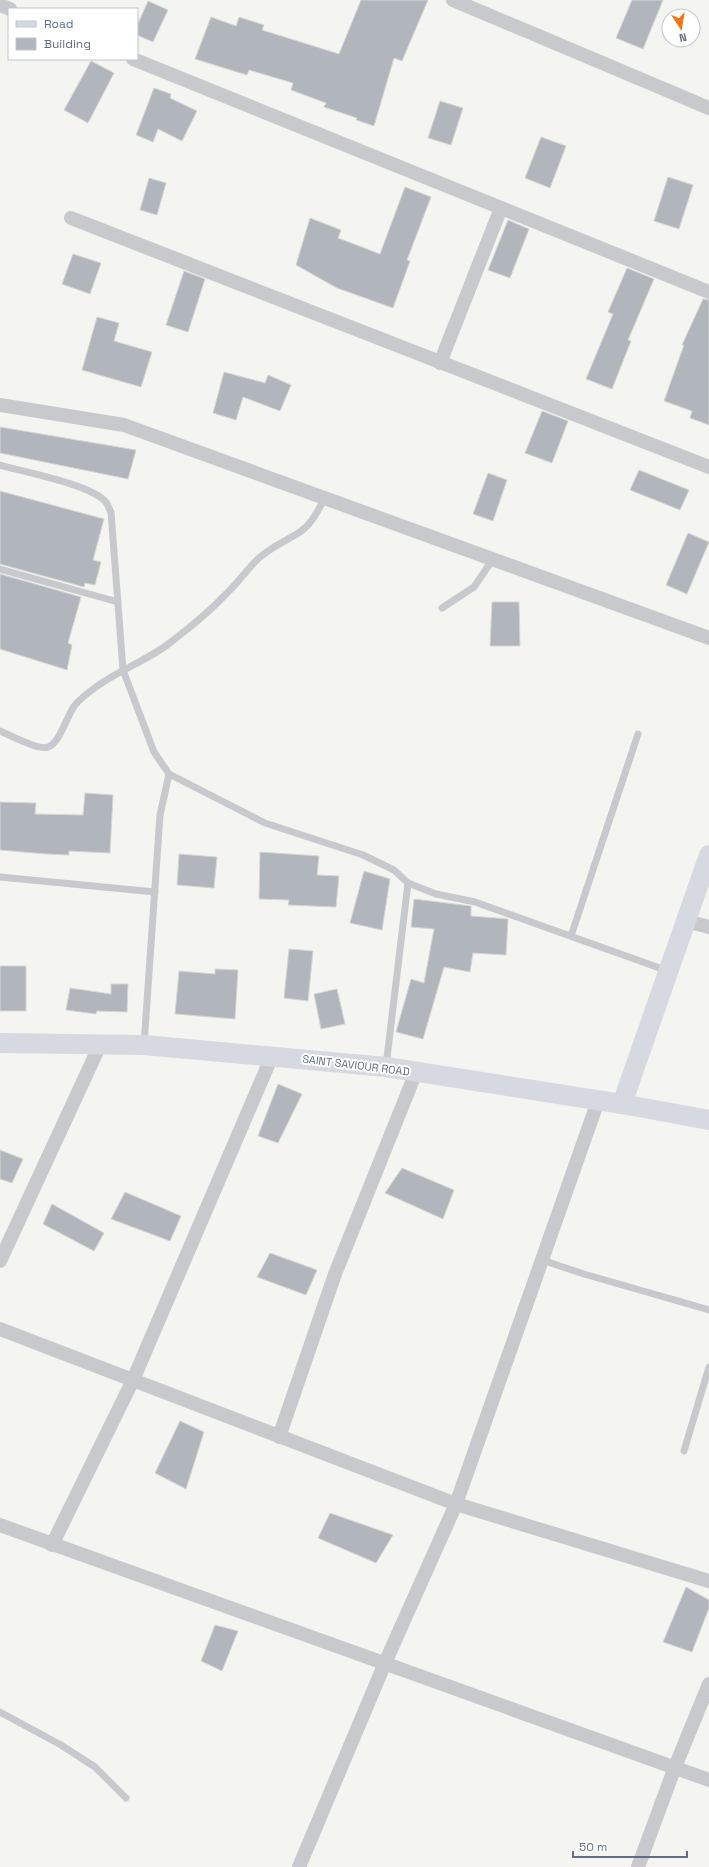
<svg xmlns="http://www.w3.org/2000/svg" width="709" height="1867" viewBox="0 0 709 1867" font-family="'Space Grotesk',sans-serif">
	<rect width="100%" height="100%" fill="#f4f5f0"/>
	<g fill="#b1b6bd" stroke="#d6d6d3">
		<path d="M361 0H428L402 61 394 58 374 126 356 120 357 118 324 107 326 103 291 90 293 83 249 70 247 75 195 59 211 17 236 26 239 17 264 25 262 30 339 54Z"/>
		<path d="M632 0H663L643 49 616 38Z"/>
		<path d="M148 1 168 10 153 42 137 35V26Z"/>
		<path d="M91 61 114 73 88 123 64 110Z"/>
		<path d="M154 88 171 94 170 98 197 111 182 141 158 129 153 142 136 135Z"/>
		<path d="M440 101 463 108 451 145 428 138Z"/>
		<path d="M541 137 566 146 550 188 525 178Z"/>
		<path d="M668 177 693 185 679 229 654 221Z"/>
		<path d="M149 178 166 183 157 215 140 210Z"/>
		<path d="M405 187 431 197 407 260 410 261 393 308 337 288 296 265 310 218 341 230 338 238 380 254Z"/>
		<path d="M508 220 529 229 510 278 488 270Z"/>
		<path d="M73 254 101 263 90 294 62 284Z"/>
		<path d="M627 268 654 279 628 340 631 341 612 389 586 379 613 314 608 312Z"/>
		<path d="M184 271 205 279 188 332 166 325Z"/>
		<path d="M703 299 709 300V425L690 418 692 411 664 401 684 345H682Z"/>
		<path d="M97 317 119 323 114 341 152 352 141 387 82 370Z"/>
		<path d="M224 372 265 383 268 375 291 385 280 411 243 397 236 420 213 413Z"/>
		<path d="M542 411 568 421 552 463 525 453Z"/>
		<path d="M0 427 136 450 128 479 0 453Z"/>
		<path d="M639 470 689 490 680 510 630 490Z"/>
		<path d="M488 473 507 480 493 521 473 514Z"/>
		<path d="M0 491 104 519 93 560 101 562 95 585 85 583 84 587 0 564Z"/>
		<path d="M688 533 709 542 687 594 666 585Z"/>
		<path d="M0 574 81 597 68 643 72 645 67 670 0 649Z"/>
		<path d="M492 602H519L520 646H490Z"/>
		<path d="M85 793 113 795 110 853 69 851V855L46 854 0 850V802L36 803 35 814 83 815Z"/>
		<path d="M260 852 319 856 317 875 339 876 336 907 288 905 289 900 259 899Z"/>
		<path d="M179 854 217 857 214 888 177 885Z"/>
		<path d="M364 871 390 879 382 930 350 923Z"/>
		<path d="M414 899 471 906V916L508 919 506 955 473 953 470 972 444 967 423 1039 396 1032 411 979 424 983 434 929 411 927Z"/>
		<path d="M289 949 313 951 308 1001 284 998Z"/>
		<rect x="0" y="966" width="26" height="45"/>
		<path d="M215 969 238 970 235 1019 175 1014 179 971 215 974Z"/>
		<path d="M111 984H128L127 1012 97 1011 96 1014 66 1010 70 988 111 994Z"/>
		<path d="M337 989 345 1024 321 1029 314 994Z"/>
		<path d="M278 1084 302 1094 278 1143 258 1136Z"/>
		<path d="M0 1150 23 1159 12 1183 0 1179Z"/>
		<path d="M402 1168 454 1190 443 1219 385 1193Z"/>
		<path d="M125 1192 181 1216 170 1241 111 1219Z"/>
		<path d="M52 1204 104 1233 94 1251 43 1224Z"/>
		<path d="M270 1253 317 1270 306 1295 257 1277Z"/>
		<path d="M180 1421 204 1432 186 1489 155 1473Z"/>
		<path d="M330 1513 393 1535 376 1563 318 1538Z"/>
		<path d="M686 1587 709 1600V1608L692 1652 663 1642Z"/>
		<path d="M215 1625 238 1631 222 1671 201 1661Z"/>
	</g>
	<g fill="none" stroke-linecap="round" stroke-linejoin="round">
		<g stroke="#c7c9cd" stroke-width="7">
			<path d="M0 465C24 472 89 484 105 501 108 504 109 509 111 512L123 670 154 752 169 774 265 823 363 855 394 870 408 883 436 894 475 902 668 971"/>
			<path d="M0 569 118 602"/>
			<path d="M442 608 474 587 493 559"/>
			<path d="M0 731C10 735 39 751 48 747 60 743 67 715 75 705 81 698 89 692 96 687 122 668 152 659 176 638 193 625 211 610 226 594 238 583 247 569 259 558 271 547 286 541 300 532 312 524 318 510 325 498"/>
			<path d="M0 877 155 892"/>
			<path d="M571 936 638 734"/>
			<path d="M144 1045 160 815 169 774"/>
			<path d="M386 1066 408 883"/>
			<path d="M542 1260 584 1274 709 1310"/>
			<path d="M684 1451 709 1367"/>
			<path d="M0 1712 61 1745 95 1767 126 1798"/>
		</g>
		<g stroke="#c7c9cd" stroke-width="14">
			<path d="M453 0 709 108"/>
			<path d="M0 5 10 9"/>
			<path d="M133 59 709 292"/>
			<path d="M71 218 709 467"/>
			<path d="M440 363 501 208"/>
			<path d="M0 405 124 425 709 638"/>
			<path d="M686 921 709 927"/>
			<path d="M0 1261 100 1045"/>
			<path d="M0 1329 456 1504 709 1581"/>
			<path d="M279 1437 335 1274 416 1072"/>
			<path d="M0 1525 709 1780"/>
			<path d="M52 1545 133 1380 272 1056"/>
			<path d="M299 1867 385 1663 456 1504 598 1101"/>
			<path d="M638 1867 675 1767 709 1684"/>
		</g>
		<g stroke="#d6d9df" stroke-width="20">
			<path d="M0 1043 144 1045 386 1067 622 1104 709 1120"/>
			<path d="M622 1104 709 855"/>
		</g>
	</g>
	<g text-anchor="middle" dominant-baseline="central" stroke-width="4" stroke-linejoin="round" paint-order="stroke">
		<g font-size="11" fill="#616d85" stroke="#fff">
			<text transform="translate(356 1065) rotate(7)">SAINT SAVIOUR ROAD</text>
		</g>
	</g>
	<rect x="8" y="8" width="130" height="52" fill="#ffffff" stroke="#c0c5ce"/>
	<rect x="16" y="21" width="20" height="6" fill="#d6d9df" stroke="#c0c5ce"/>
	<text x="44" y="28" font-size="12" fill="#616d85">Road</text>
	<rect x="16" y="38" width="20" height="12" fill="#b1b6bd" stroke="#c0c5ce"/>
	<text x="44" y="48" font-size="12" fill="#616d85">Building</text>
	<g transform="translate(681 28) rotate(168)"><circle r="19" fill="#ffffff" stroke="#c0c5ce"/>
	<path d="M0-3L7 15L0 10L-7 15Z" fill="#f37512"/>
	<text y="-6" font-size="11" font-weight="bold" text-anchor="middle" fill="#616d85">N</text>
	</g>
	<path d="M573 1851v6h114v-6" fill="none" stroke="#616d85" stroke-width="2"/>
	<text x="579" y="1851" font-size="12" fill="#616d85" stroke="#ffffff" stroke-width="3" paint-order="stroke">50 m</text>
</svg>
